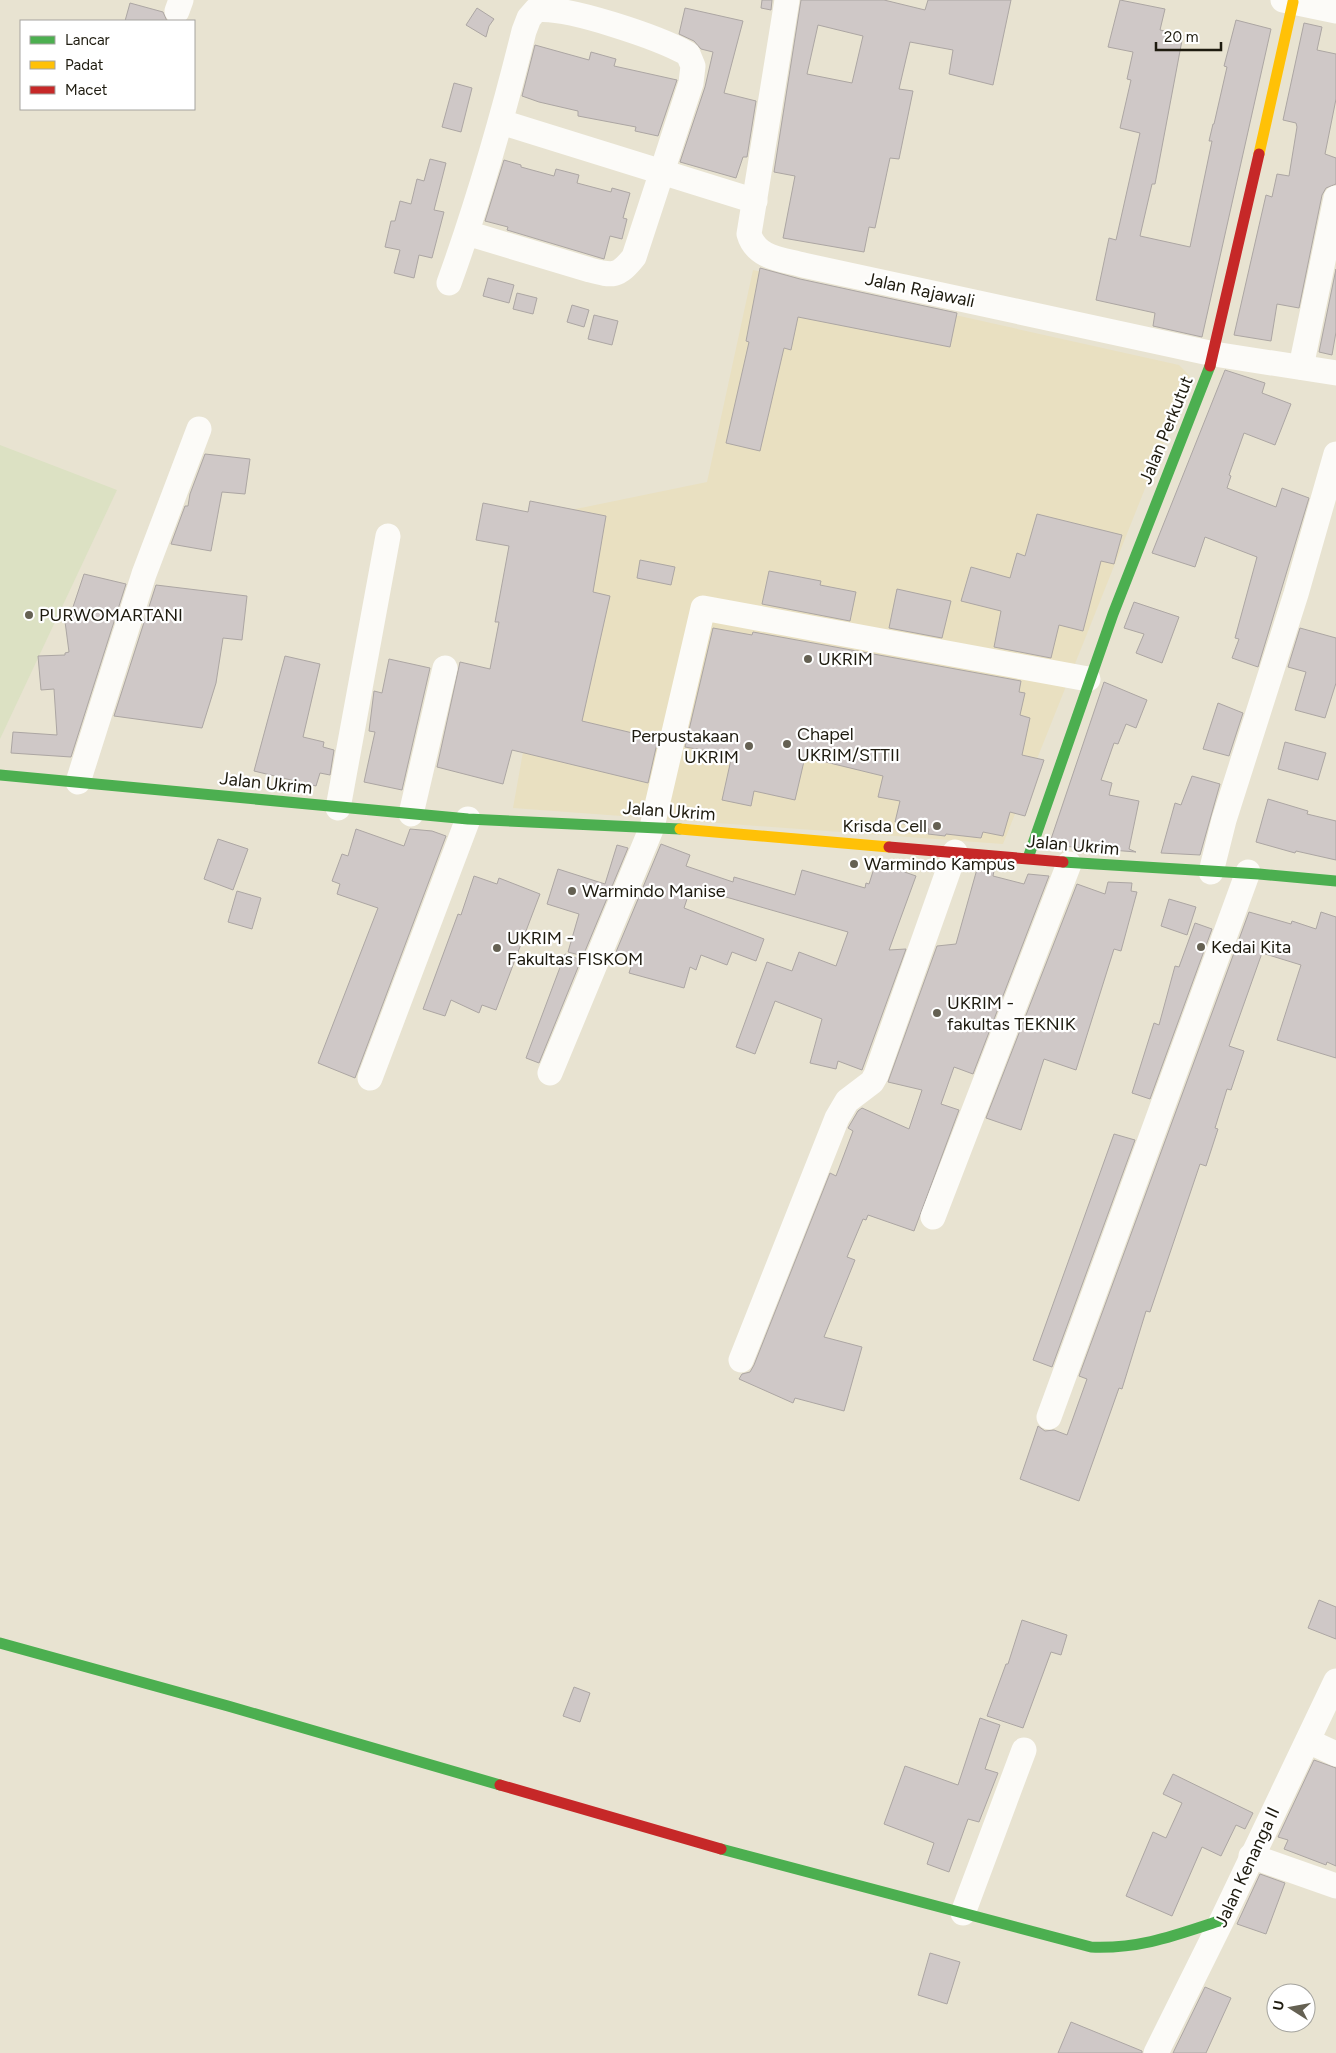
<svg xmlns="http://www.w3.org/2000/svg" width="1336" height="2053" viewBox="0 0 1336 2053" font-family="Figtree,sans-serif">
	<rect width="100%" height="100%" fill="#e8e3d1"/>
	<path fill="#e9e0c1" d="M753 270 1179 365 1190 376 1003 844 513 808 566 511 707 482Z"/>
	<path fill="#dce1c3" d="M0 445 117 490 0 739Z"/>
	<g fill="#cfc8c7" stroke="#aca6a3" fill-rule="evenodd">
		<path d="M762 0H772L771 10 761 8Z"/>
		<path d="M801 0H884L925 10 928 0H1011L993 85 949 74 953 50 910 42 899 89 913 91 899 159 890 158 875 228 869 227 864 252 783 238 795 176 774 172ZM818 25 863 36 852 83 807 74Z"/>
		<path d="M1120 0 1165 9 1160 30 1183 35 1155 184H1152L1140 236 1190 247 1212 141H1209L1213 124H1214L1227 67 1224 66 1236 20 1271 29 1202 337 1153 326 1155 313 1096 300 1109 238 1116 240 1140 133 1120 128 1131 80 1127 79 1133 52 1108 47Z"/>
		<path d="M130 3 163 12 167 21H125Z"/>
		<path d="M477 8 494 19 489 26 486 37 466 25Z"/>
		<path d="M685 8 743 21 724 93 756 101 747 157H743L736 178 680 162 705 87 713 52 701 49 694 41 679 34Z"/>
		<path d="M1304 23 1322 27 1317 50 1336 54V99L1325 154 1336 158V184L1326 188 1322 195 1299 308 1277 304 1271 341 1234 335 1266 195 1272 197 1277 174 1289 176 1297 127 1296 123 1283 120Z"/>
		<path d="M535 45 589 60 591 52 616 59 614 66 677 80 658 136 635 131 636 127 578 116V111L539 102 522 96Z"/>
		<path d="M454 83 472 88 461 132 442 127Z"/>
		<path d="M430 159 446 163 434 210 444 212 432 258 419 255 414 278 394 273 400 250 385 247 391 221H395L400 201 411 204 417 179 424 181Z"/>
		<path d="M504 160 521 165V167L554 176 556 169 579 175 577 183 611 192 612 188 630 193 623 218 627 219 622 239 610 236 604 259 507 230 508 227 485 221Z"/>
		<path d="M760 268 800 279 957 313 950 347 798 317 791 350 784 348 760 451 726 443 749 342 746 341Z"/>
		<path d="M1336 269V332L1332 355 1319 352Z"/>
		<path d="M488 278 514 285 509 303 483 296Z"/>
		<path d="M517 293 537 298 533 314 513 309Z"/>
		<path d="M572 305 589 310 584 327 567 322Z"/>
		<path d="M594 315 618 321 612 345 588 339Z"/>
		<path d="M1225 370 1265 383 1262 393 1291 404 1275 445 1244 433 1229 475 1231 476 1227 488 1276 507 1282 488 1309 498 1258 667 1232 658 1239 639 1235 638 1257 557 1205 537 1195 567 1152 553Z"/>
		<path d="M205 454 250 459 245 494 222 492 211 551 171 544 185 506H188L190 494Z"/>
		<path d="M530 501 606 516 593 592 610 596 582 721 658 739 648 783 512 750 503 784 437 767 460 662 490 669 499 622H495L509 546 476 540 483 503 528 512Z"/>
		<path d="M1037 514 1122 535 1114 564 1101 561 1083 631 1059 625 1051 658 994 647 1001 611 961 601 971 567 1010 578 1017 553 1025 556Z"/>
		<path d="M640 560 675 567 671 585 637 578Z"/>
		<path d="M769 571 821 581 820 585 856 592 850 621 762 604Z"/>
		<path d="M84 574 126 584 71 757 11 753 13 732 57 735 54 689 41 690 38 656 65 655V653L69 652 64 614 71 613Z"/>
		<path d="M156 585 247 596 242 640 223 638 216 683 202 728 114 716Z"/>
		<path d="M897 589 951 601 942 638 889 628Z"/>
		<path d="M1134 602 1179 617 1162 663 1136 653 1144 634 1124 628Z"/>
		<path d="M713 628 752 635 753 632 1021 681 1019 692 1025 693 1020 715 1030 718 1022 755 1044 760 1025 816 1010 812 1003 836 983 832 981 838 946 834 945 836 928 834 929 829 895 822 900 801 878 797 883 776 805 757 795 800 754 791 751 806 722 800 732 755 685 747Z"/>
		<path d="M1300 628 1336 638V683L1325 718 1295 710 1306 672 1288 667Z"/>
		<path d="M285 656 320 664 303 737 324 742 323 747 334 750 330 775 320 773 316 786 254 771Z"/>
		<path d="M389 659 430 668 402 790 364 782 375 732 369 731 374 691 382 693Z"/>
		<path d="M1104 682 1147 700 1136 728 1126 724 1118 744 1114 743 1101 780 1112 783 1109 795 1139 801 1129 849 1136 852 1049 845Z"/>
		<path d="M1218 703 1243 713 1229 756 1203 749Z"/>
		<path d="M1285 742 1326 753 1318 780 1278 769Z"/>
		<path d="M1192 776 1220 784 1200 855 1161 853 1175 803 1181 805Z"/>
		<path d="M1268 799 1308 811 1307 814 1336 821V860L1296 851 1295 853 1256 842Z"/>
		<path d="M356 829 404 846 410 829 432 831 446 836 355 1078 318 1063 378 908 337 894 340 884 332 881 342 854 348 856Z"/>
		<path d="M218 839 248 849 233 890 204 879Z"/>
		<path d="M661 844 690 855 686 866 733 882 734 877 795 895 802 870 865 888 866 883 869 884 876 862 916 876 889 950 906 949 862 1070 838 1061 836 1069 810 1063 822 1019 775 1001 755 1054 736 1047 767 962 792 971 799 952 836 966 848 932 691 887 684 908 764 939 756 961 732 952 727 965 701 955 696 970 690 967 684 988 629 973 634 957 616 952Z"/>
		<path d="M617 845 628 848 583 956 568 952 579 914 547 904 558 869 605 884Z"/>
		<path d="M977 869 994 871 993 876 1024 884 1028 874 1049 876 973 1074 954 1067 941 1104 959 1110 914 1231 868 1215 866 1220 863 1219 847 1257 855 1260 824 1337 862 1347 844 1411 795 1398 793 1403 739 1379 742 1374 750 1372 754 1365 830 1173 836 1176 853 1131 848 1128 858 1111 862 1108 909 1129 922 1090 888 1082 937 946 956 944Z"/>
		<path d="M474 876 497 884 499 878 540 894 496 1010 482 1005 479 1013 451 1000 445 1016 423 1009 458 914 461 915Z"/>
		<path d="M1108 882 1132 883 1131 891 1137 892 1121 951 1114 949 1076 1070 1044 1059 1021 1130 986 1118 1077 884 1105 894Z"/>
		<path d="M237 891 261 898 252 929 228 922Z"/>
		<path d="M1169 899 1196 907 1187 935 1161 926Z"/>
		<path d="M1249 912 1291 924 1292 921 1316 929 1321 912 1336 917V1058L1277 1040 1301 965 1262 953 1229 1046 1244 1051 1231 1090 1227 1089 1215 1128 1218 1129 1206 1166 1200 1164 1150 1312 1146 1311 1122 1389 1119 1388 1079 1501 1020 1479 1038 1426 1045 1431 1054 1430 1067 1435 1087 1379 1079 1376Z"/>
		<path d="M1195 923 1212 929 1150 1099 1132 1093 1154 1023 1159 1025 1175 966 1179 967Z"/>
		<path d="M565 954 581 960 539 1063 526 1058Z"/>
		<path d="M1114 1134 1135 1140 1052 1367 1033 1360Z"/>
		<path d="M1319 1600 1336 1607V1639L1308 1628Z"/>
		<path d="M1022 1620 1067 1635 1061 1655 1051 1652 1023 1728 987 1716 1006 1664H1008Z"/>
		<path d="M574 1687 590 1693 580 1722 563 1716Z"/>
		<path d="M980 1718 1000 1725 985 1769 998 1773 979 1822 968 1819 949 1872 927 1864 934 1843 884 1824 905 1766 958 1785Z"/>
		<path d="M1314 1760 1336 1768V1866L1327 1862 1326 1865 1284 1849 1288 1840 1278 1837Z"/>
		<path d="M1173 1774 1253 1813 1245 1829 1236 1825 1221 1856 1202 1847 1172 1916 1126 1896 1153 1832 1166 1838 1182 1803 1163 1794Z"/>
		<path d="M1260 1874 1285 1883 1266 1934 1237 1924Z"/>
		<path d="M930 1953 960 1962 947 2004 918 1995Z"/>
		<path d="M1205 1987 1231 1998 1206 2053H1173Z"/>
		<path d="M1071 2022 1142 2051V2053H1058Z"/>
	</g>
	<g fill="none" stroke-linecap="round" stroke-linejoin="round">
		<g stroke="#fcfbf8" stroke-width="25">
			<path d="M787 0 749 234C756 258 781 259 803 265L1214 354 1336 373"/>
			<path d="M1283 0 1336 11"/>
			<path d="M177 11 181 0"/>
			<path d="M501 122 755 201"/>
			<path d="M449 283C479 200 503 116 524 31L529 18 536 10C567 6 660 38 688 54L693 66 691 83 634 257C618 277 613 276 590 270L467 233"/>
			<path d="M1301 367 1336 198"/>
			<path d="M78 782 144 574 199 429"/>
			<path d="M338 808 388 536"/>
			<path d="M411 814 445 668"/>
			<path d="M1211 872 1224 820 1296 594 1336 454"/>
			<path d="M550 1073 652 827 703 608 1088 679"/>
			<path d="M370 1078 468 819"/>
			<path d="M933 1217 1069 864"/>
			<path d="M741 1360 837 1118 847 1101 872 1082 876 1075 955 852"/>
			<path d="M1049 1417 1248 872"/>
			<path d="M1308 1741 1336 1754"/>
			<path d="M1251 1856 1336 1886"/>
			<path d="M963 1913 1024 1750"/>
			<path d="M1156 2053 1222 1920 1336 1681"/>
		</g>
		<g stroke="#4caf50" stroke-width="11">
			<path d="M0 775 468 819 680 829"/>
			<path d="M1028 858 1113 614 1210 366"/>
			<path d="M1063 862 1259 874 1336 881"/>
			<path d="M0 1643 228 1706 500 1785"/>
			<path d="M721 1849 1091 1947C1141 1949 1176 1935 1222 1920"/>
		</g>
		<g stroke="#ffc107" stroke-width="11">
			<path d="M1259 154 1293 2"/>
			<path d="M680 829 889 847"/>
		</g>
		<g stroke="#c62828" stroke-width="11">
			<path d="M1210 366 1259 154"/>
			<path d="M889 847 1063 862"/>
			<path d="M500 1785 721 1849"/>
		</g>
	</g>
	<g fill="#656153" stroke="#fff" stroke-width="2">
		<circle cx="29" cy="615" r="5"/>
		<circle cx="808" cy="659" r="5"/>
		<circle cx="787" cy="744" r="5"/>
		<circle cx="749" cy="746" r="5"/>
		<circle cx="937" cy="826" r="5"/>
		<circle cx="854" cy="864" r="5"/>
		<circle cx="572" cy="891" r="5"/>
		<circle cx="1201" cy="947" r="5"/>
		<circle cx="497" cy="948" r="5"/>
		<circle cx="937" cy="1013" r="5"/>
	</g>
	<g text-anchor="middle" dominant-baseline="central" stroke-width="4.5" stroke-linejoin="round" paint-order="stroke">
		<g font-size="18" fill="#1e1b0f" stroke="#fff">
			<text transform="translate(920 290) rotate(12)">Jalan Rajawali</text>
			<text transform="translate(1166 430) rotate(-68)">Jalan Perkutut</text>
			<text transform="translate(266 783) rotate(6)">Jalan Ukrim</text>
			<text transform="translate(669 811) rotate(4)">Jalan Ukrim</text>
			<text transform="translate(1073 845) rotate(5)">Jalan Ukrim</text>
			<text transform="translate(1247 1867) rotate(-65)">Jalan Kenanga II</text>
		</g>
		<g font-size="18" fill="#1e1b0f" stroke="#fff" text-anchor="start">
			<text x="39" y="615">PURWOMARTANI</text>
			<text x="818" y="659">UKRIM</text>
			<text x="797" y="734">Chapel<tspan x="797" dy="21">UKRIM/STTII</tspan></text>
			<text x="739" y="736" text-anchor="end">Perpustakaan<tspan x="739" dy="21">UKRIM</tspan></text>
			<text x="927" y="826" text-anchor="end">Krisda Cell</text>
			<text x="864" y="864">Warmindo Kampus</text>
			<text x="582" y="891">Warmindo Manise</text>
			<text x="507" y="938">UKRIM -<tspan x="507" dy="21">Fakultas FISKOM</tspan></text>
			<text x="1211" y="947">Kedai Kita</text>
			<text x="947" y="1003">UKRIM -<tspan x="947" dy="21">fakultas TEKNIK</tspan></text>
		</g>
	</g>
	<rect x="20" y="20" width="175" height="90" fill="#ffffff" stroke="#a5a49f"/>
	<rect x="30" y="36" width="25" height="8" fill="#4caf50" stroke="#a5a49f"/>
	<text x="65" y="45" font-size="15" fill="#1e1b0f">Lancar</text>
	<rect x="30" y="61" width="25" height="8" fill="#ffc107" stroke="#a5a49f"/>
	<text x="65" y="70" font-size="15" fill="#1e1b0f">Padat</text>
	<rect x="30" y="86" width="25" height="8" fill="#c62828" stroke="#a5a49f"/>
	<text x="65" y="95" font-size="15" fill="#1e1b0f">Macet</text>
	<g transform="translate(1291 2008) rotate(281)"><circle r="24" fill="#ffffff" stroke="#a5a49f"/>
	<path d="M0-4L9 19L0 12L-9 19Z" fill="#656153"/>
	<text y="-8" font-size="14" font-weight="bold" text-anchor="middle" fill="#1e1b0f">U</text>
	</g>
	<path d="M1156 42v8h65v-8" fill="none" stroke="#1e1b0f" stroke-width="2.5"/>
	<text x="1164" y="42" font-size="15" fill="#1e1b0f" stroke="#ffffff" stroke-width="4" paint-order="stroke">20 m</text>
</svg>
